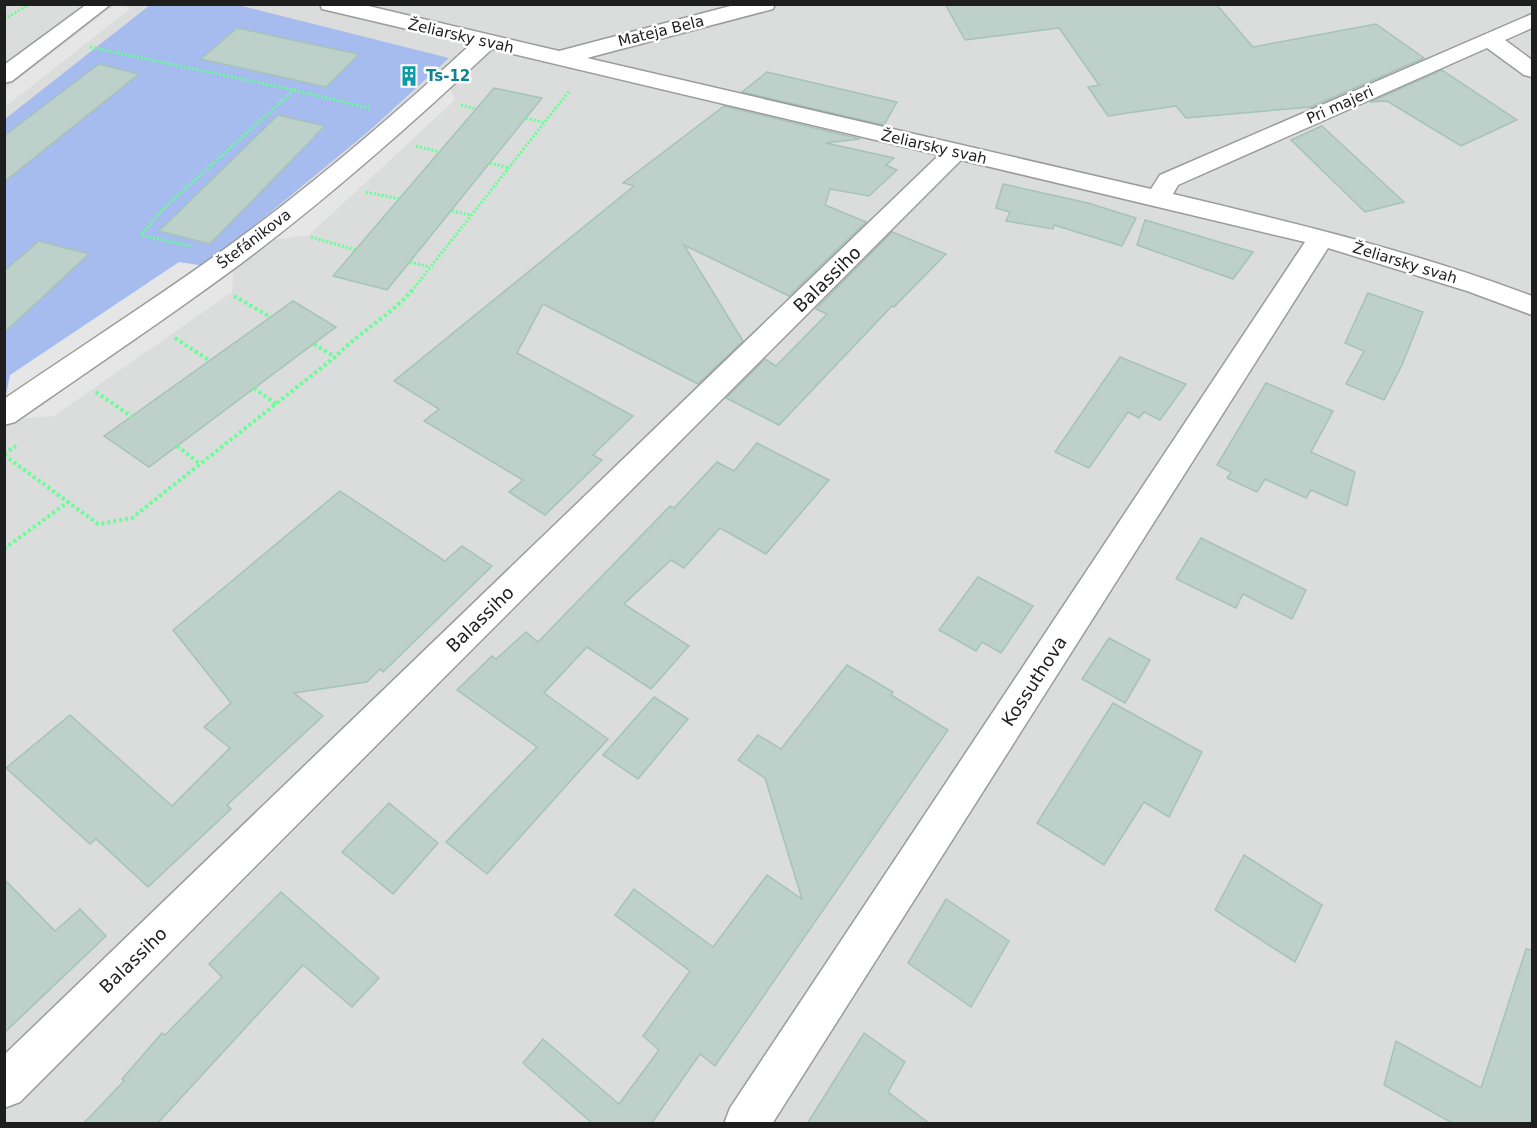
<svg xmlns="http://www.w3.org/2000/svg" width="1537" height="1128" viewBox="0 0 1537 1128" font-family="'DejaVu Sans',sans-serif">
	<rect width="100%" height="100%" fill="#e4f0ee"/>
	<rect fill="#dbdddc" x="5" y="5" width="1527" height="1118"/>
	<path fill="#a6bbee" d="M150 5H238L449 58 369 131 205 266 5 400V119Z"/>
	<g fill="#e6e6e6">
		<path d="M115 5 131 8 5 107V89Z"/>
		<path d="M449 86 455 100 309 235 273 240Z"/>
		<path d="M179 262 205 266 5 400 10 375Z"/>
		<path d="M233 271 232 292 54 416 17 419Z"/>
	</g>
	<g fill="#bdd0c9" stroke="#a5c3b8" stroke-width="1.5">
		<path d="M945 4H1216L1253 47 1376 24 1424 58 1311 107 1186 118 1176 106 1108 116 1088 87 1099 85 1059 28 965 40Z"/>
		<path d="M237 28 325 47 359 54 326 87 201 59Z"/>
		<path d="M99 64 139 74 4 182V136Z"/>
		<path d="M1442 70 1517 120 1461 146 1387 101 1370 102Z"/>
		<path d="M767 72 897 102 884 125 742 92Z"/>
		<path d="M494 88 542 98 387 290 333 276Z"/>
		<path d="M724 106 860 139 826 143 894 158 886 165 897 170 869 196 830 189 825 205 866 222 789 296 684 245 743 341 698 384 543 304 517 353 633 416 593 455 602 460 545 515 509 492 523 480 424 421 439 409 394 381 634 186 623 183Z"/>
		<path d="M278 115 325 126 210 244 159 231Z"/>
		<path d="M1322 126 1404 202 1365 212 1291 140Z"/>
		<path d="M1003 184 1088 203 1136 218 1122 246 1054 225 1053 229 1006 221 1010 212 996 208Z"/>
		<path d="M1145 220 1253 252 1233 279 1137 245Z"/>
		<path d="M892 232 946 254 894 307 892 306 779 425 726 398 765 359 776 366 827 314 816 309Z"/>
		<path d="M39 241 89 254 4 333V271Z"/>
		<path d="M1368 293 1423 312 1402 365 1384 400 1346 384 1364 351 1345 343Z"/>
		<path d="M293 301 336 327 149 467 104 436Z"/>
		<path d="M1120 357 1186 384 1160 420 1144 412 1139 418 1128 412 1089 468 1055 452Z"/>
		<path d="M1266 383 1333 411 1311 452 1355 472 1347 506 1311 490 1306 498 1265 479 1257 492 1227 478 1231 472 1217 465Z"/>
		<path d="M757 443 829 480 766 554 720 528 684 568 671 560 624 604 689 646 651 689 587 647 544 693 608 739 487 874 446 842 537 747 457 690 492 656 496 659 526 632 538 642 670 506 674 508 717 462 734 471Z"/>
		<path d="M340 491 445 561 462 546 492 566 383 672 380 669 367 682 294 693 323 716 227 805 231 809 148 887 96 839 90 844 6 768 70 715 172 806 230 748 204 727 231 703 173 630Z"/>
		<path d="M1201 538 1306 590 1292 619 1243 594 1236 608 1176 579Z"/>
		<path d="M978 577 1033 606 1001 653 982 642 976 651 939 630Z"/>
		<path d="M1109 638 1150 660 1125 703 1082 679Z"/>
		<path d="M847 665 893 692 891 695 948 730 715 1066 700 1054 651 1124H593L523 1063 543 1039 619 1104 659 1050 643 1036 690 971 615 915 634 889 713 947 767 875 802 899 765 778 738 760 758 735 781 749Z"/>
		<path d="M654 697 688 719 638 779 603 755Z"/>
		<path d="M1113 703 1202 752 1169 817 1144 802 1104 865 1037 823Z"/>
		<path d="M389 803 438 843 393 894 342 852Z"/>
		<path d="M1244 855 1322 905 1295 962 1215 910Z"/>
		<path d="M4 879 55 931 80 909 106 936 4 1033Z"/>
		<path d="M281 892 379 978 352 1007 303 965 157 1124H83L124 1081 122 1079 162 1033 165 1035 222 977 209 964Z"/>
		<path d="M946 899 1009 941 971 1007 908 963Z"/>
		<path d="M1526 949 1533 950V1124H1454L1384 1085 1396 1041 1481 1088Z"/>
		<path d="M864 1033 905 1062 888 1092 930 1124H807Z"/>
	</g>
	<g fill="none" stroke-linecap="round" stroke-linejoin="round">
		<g stroke="#9b9b9b" stroke-width="3">
			<g id="minor">
				<path d="M87 4H111L12 81 4 83V65Z"/>
				<path d="M320 4H360L559 51 738 4H775L773 9 587 58 1151 189 1160 175 1532 14V28L1505 40 1532 60V77L1524 75 1487 48 1178 185 1173 194C1295 223 1416 252 1532 296V315L1467 291 1328 248 772 1124H724L730 1108 1305 242 961 160 20 1102 4 1108V1055L939 155 492 49C411 125 327 199 239 265 166 319 89 370 15 422L4 425V399C76 350 149 303 219 253 307 190 392 117 471 44L322 9Z"/>
			</g>
		</g>
		<g stroke="#66ff95" stroke-width="3" stroke-dasharray="2 2" stroke-linecap="butt">
			<path d="M4 19 30 4"/>
			<path d="M90 47 294 90 164 208 141 235 190 246"/>
			<path d="M294 90 369 108"/>
			<path d="M461 105 476 109"/>
			<path d="M526 118 545 123"/>
			<path d="M416 146 440 152"/>
			<path d="M490 163 509 168"/>
			<path d="M366 192 399 199"/>
			<path d="M452 211 471 215"/>
			<path d="M311 237 356 250"/>
			<path d="M410 262 430 267"/>
			<path d="M414 288 570 90"/>
		</g>
		<g stroke="#66ff95" stroke-width="4" stroke-dasharray="3 3" stroke-linecap="butt">
			<path d="M234 296 270 317"/>
			<path d="M175 338 210 361"/>
			<path d="M314 344 335 357"/>
			<path d="M254 388 276 404"/>
			<path d="M96 392 132 417"/>
			<path d="M177 446 200 464"/>
			<path d="M4 454 16 446"/>
			<path d="M4 455 98 524 132 518 335 357C360 331 392 315 415 287"/>
			<path d="M4 549 68 502"/>
		</g>
		<use href="#minor" fill="#fff" fill-rule="evenodd"/>
	</g>
	<defs>
		<g id="building-bare" transform="scale(1.62)"><path d="M-4-6H4V6H1V3H-1V6H-4ZM-2.5-4.3h1.7v1.8h-1.7ZM.8-4.3h1.7v1.8H.8ZM-2.5-1h1.7V.8h-1.7ZM.8-1h1.7V.8H.8Z" fill="#0f9aa8" stroke="#fff" stroke-width="2.5" paint-order="stroke"/></g>
	</defs>
	<g fill-rule="evenodd">
		<use href="#building-bare" x="409" y="76"/>
	</g>
	<g text-anchor="middle" dominant-baseline="central" stroke-width="5" stroke-linejoin="round" paint-order="stroke">
		<g font-size="15" fill="#1e1e1e" stroke="#fff">
			<text transform="translate(661 31) rotate(-14)">Mateja Bela</text>
			<text transform="translate(461 36) rotate(13)">Želiarsky svah</text>
			<text transform="translate(1340 105) rotate(-24)">Pri majeri</text>
			<text transform="translate(934 147) rotate(13)">Želiarsky svah</text>
			<text transform="translate(254 239) rotate(-37)">Štefánikova</text>
			<text transform="translate(1405 263) rotate(17)">Želiarsky svah</text>
		</g>
		<g font-size="15" font-weight="bold" fill="#0d838f" stroke="#fff" text-anchor="start">
			<text x="426" y="76">Ts-12</text>
		</g>
		<g font-size="18" fill="#1e1e1e" stroke="#fff">
			<text transform="translate(827 279) rotate(-44)">Balassiho</text>
			<text transform="translate(480 619) rotate(-44)">Balassiho</text>
			<text transform="translate(1034 681) rotate(-57)">Kossuthova</text>
			<text transform="translate(133 960) rotate(-44)">Balassiho</text>
		</g>
	</g>
	<rect width="1537" height="1128" fill="none" stroke="#1e1e1e" stroke-width="12"/>
</svg>
